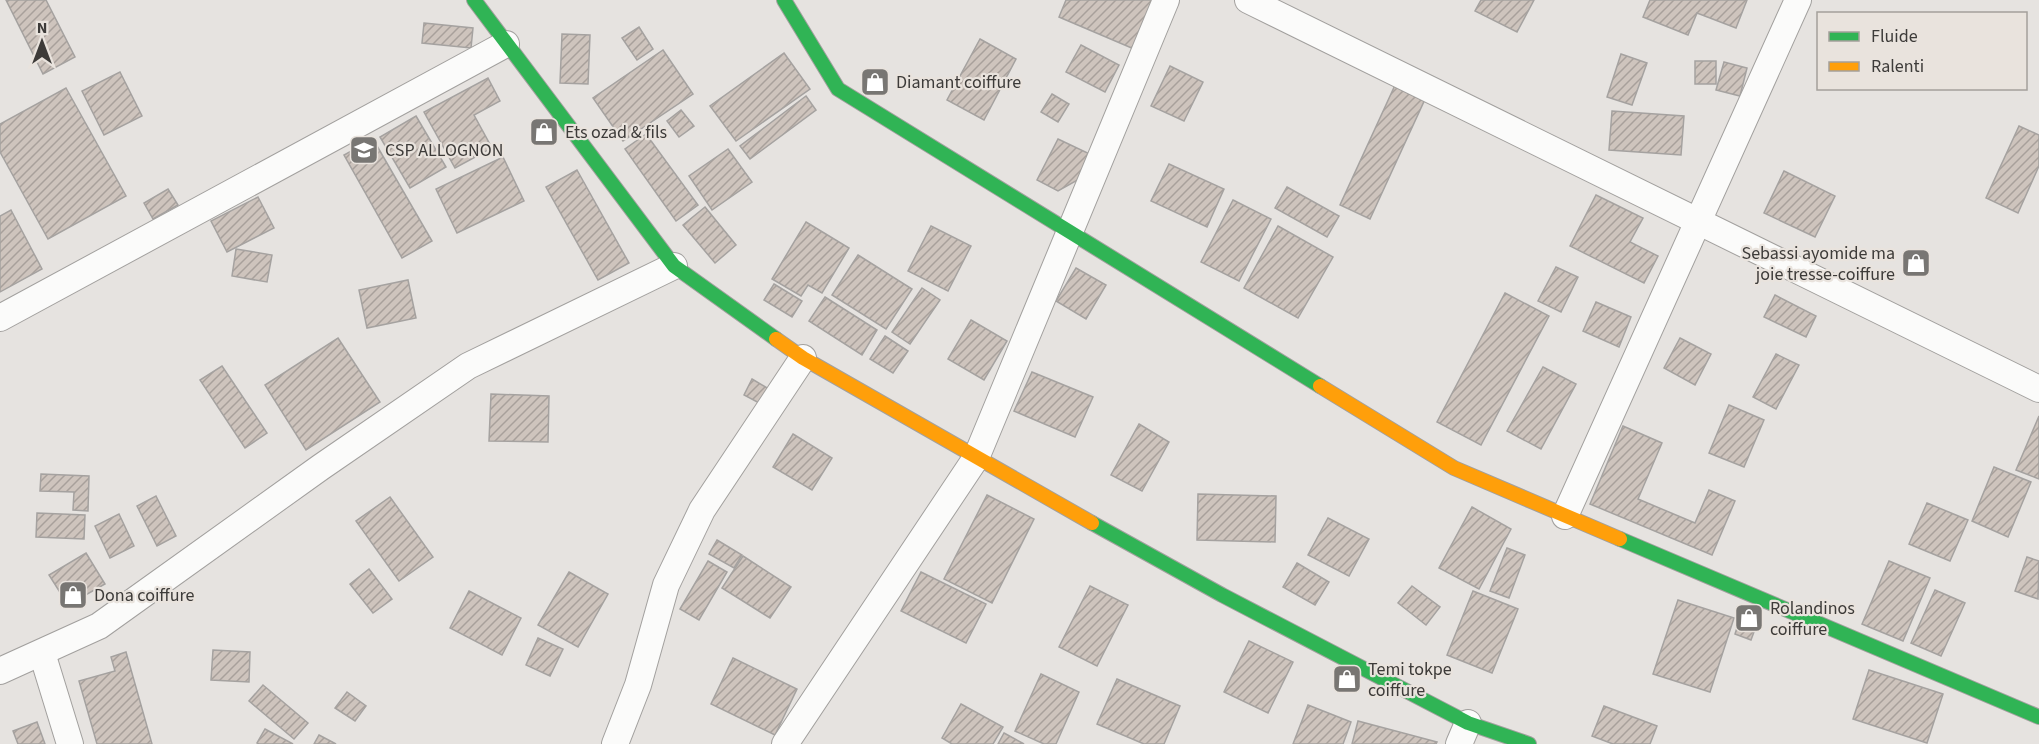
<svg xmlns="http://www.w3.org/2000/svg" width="2039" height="744" viewBox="0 0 2039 744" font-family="'Source Sans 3',sans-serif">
	<defs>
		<pattern id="building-hatch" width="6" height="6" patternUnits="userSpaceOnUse" patternTransform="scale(1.5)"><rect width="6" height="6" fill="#cec4bd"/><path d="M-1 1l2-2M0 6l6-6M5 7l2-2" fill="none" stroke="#a8a09b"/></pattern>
	</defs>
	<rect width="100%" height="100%" fill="#e6e3e0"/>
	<g fill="url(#building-hatch)" stroke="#a5a2a0" stroke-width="1.5">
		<path d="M6 0H46L75 57 43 74Z"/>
		<path d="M1066 0H1164L1141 52 1059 17Z"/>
		<path d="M1481 0H1534L1517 32 1475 11Z"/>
		<path d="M1650 0H1747L1736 28 1697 13 1688 35 1643 17Z"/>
		<path d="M424 23 473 28 471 48 422 43Z"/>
		<path d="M639 27 653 49 637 60 622 38Z"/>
		<path d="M562 34 590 35 588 84 560 83Z"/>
		<path d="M980 39 1016 59 984 120 947 100Z"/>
		<path d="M1081 45 1119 65 1105 92 1066 72Z"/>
		<path d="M663 50 693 94 623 141 593 98Z"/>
		<path d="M784 53 810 89 736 141 710 106Z"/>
		<path d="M1621 54 1647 63 1632 105 1607 97Z"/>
		<rect x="1695" y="61" width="21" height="23"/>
		<path d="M1724 62 1747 68 1740 96 1716 90Z"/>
		<path d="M1170 66 1203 82 1184 121 1151 106Z"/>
		<path d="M120 72 142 116 104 135 82 91Z"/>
		<path d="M488 78 500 101 474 115 492 148 455 168 424 112Z"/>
		<path d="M1396 83 1426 97 1370 219 1340 205Z"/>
		<path d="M66 88 126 196 48 239 0 152V124Z"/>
		<path d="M1052 94 1069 104 1058 122 1041 112Z"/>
		<path d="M806 96 816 110 750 159 740 146Z"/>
		<path d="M681 110 694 126 679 137 667 121Z"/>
		<path d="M1612 111 1684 116 1681 155 1609 150Z"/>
		<path d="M416 116 446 167 410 188 380 137Z"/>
		<path d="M2019 126 2039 135V166L2018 213 1986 198Z"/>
		<path d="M646 134 698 205 676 221 625 149Z"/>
		<path d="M373 139 432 241 402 258 344 155Z"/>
		<path d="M1058 139 1094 156 1083 177 1058 191 1037 180Z"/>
		<path d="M728 149 752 182 712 210 689 176Z"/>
		<path d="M503 157 524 201 457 233 436 189Z"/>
		<path d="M1169 164 1224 189 1207 227 1151 201Z"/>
		<path d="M577 170 629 263 598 280 546 187Z"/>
		<path d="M1784 171 1835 196 1815 237 1764 213Z"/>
		<path d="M1287 187 1339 216 1327 237 1275 208Z"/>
		<path d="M168 189 178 205 153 219 144 203Z"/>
		<path d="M1596 195 1643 218 1630 242 1658 256 1644 283 1570 246Z"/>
		<path d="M258 197 274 228 227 252 211 221Z"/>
		<path d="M1233 200 1271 219 1239 281 1201 262Z"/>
		<path d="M705 207 736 245 715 263 683 225Z"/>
		<path d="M11 210 42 269 0 292V216Z"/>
		<path d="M806 222 849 248 822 293 808 285 801 296 772 279Z"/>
		<path d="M931 226 971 246 948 291 908 271Z"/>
		<path d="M1278 226 1333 257 1298 318 1244 288Z"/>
		<path d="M236 249 272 255 267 282 232 276Z"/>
		<path d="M858 255 912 289 886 329 832 295Z"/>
		<path d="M1556 267 1578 277 1561 312 1538 301Z"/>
		<path d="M1076 268 1106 285 1086 319 1056 301Z"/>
		<path d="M408 280 416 318 367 328 359 290Z"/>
		<path d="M774 284 802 301 792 317 764 300Z"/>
		<path d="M922 288 940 300 910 344 892 332Z"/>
		<path d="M1505 293 1549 316 1481 445 1437 422Z"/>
		<path d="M1775 295 1816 316 1806 337 1764 317Z"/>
		<path d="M825 297 877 330 862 355 809 321Z"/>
		<path d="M1596 302 1631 317 1619 347 1583 331Z"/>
		<path d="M971 320 1007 341 984 380 948 359Z"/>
		<path d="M885 336 908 351 893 373 870 359Z"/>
		<path d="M338 338 380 402 306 450 265 385Z"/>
		<path d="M1680 338 1711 354 1695 385 1664 368Z"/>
		<path d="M1776 354 1799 365 1776 409 1753 397Z"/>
		<path d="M222 366 267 433 245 448 200 380Z"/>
		<path d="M1543 367 1576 384 1541 449 1507 431Z"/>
		<path d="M1032 372 1093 397 1075 437 1014 411Z"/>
		<path d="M752 379 769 389 761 404 744 395Z"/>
		<path d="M491 394 549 396 548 442 489 441Z"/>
		<path d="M1729 405 1764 420 1744 467 1709 453Z"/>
		<path d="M2039 416V479L2016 470Z"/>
		<path d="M1139 424 1169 442 1142 491 1111 475Z"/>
		<path d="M1623 426 1662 443 1638 499 1695 523 1709 490 1735 501 1712 555 1590 504Z"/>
		<path d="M793 434 832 458 812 490 773 467Z"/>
		<path d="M1994 467 2031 482 2008 537 1972 521Z"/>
		<path d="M41 474 89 476 88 511 73 510 74 492 40 491Z"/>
		<path d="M1198 494 1276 496 1275 542 1197 540Z"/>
		<path d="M987 495 1034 519 992 603 944 579Z"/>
		<path d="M156 496 176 536 157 546 137 506Z"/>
		<path d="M390 497 433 557 399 581 356 521Z"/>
		<path d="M1927 503 1968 520 1950 561 1909 544Z"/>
		<path d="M1472 507 1511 529 1479 589 1439 568Z"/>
		<path d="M37 513 85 515 84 539 36 537Z"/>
		<path d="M119 514 134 546 110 558 95 526Z"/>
		<path d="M1328 518 1369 539 1349 576 1308 555Z"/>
		<path d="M717 540 742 555 734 568 709 554Z"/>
		<path d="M1507 548 1525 555 1509 598 1490 591Z"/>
		<path d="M86 553 105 584 68 605 49 575Z"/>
		<path d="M743 556 791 587 770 618 722 588Z"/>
		<path d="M2027 557 2039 561 2038 599 2015 591Z"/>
		<path d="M708 561 727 572 699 620 680 609Z"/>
		<path d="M1889 561 1930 578 1903 641 1862 624Z"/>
		<path d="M1297 563 1329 582 1315 605 1283 587Z"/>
		<path d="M369 569 392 599 373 613 350 584Z"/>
		<path d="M569 572 608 594 578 647 538 625Z"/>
		<path d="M921 572 986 604 966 643 901 611Z"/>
		<path d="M1090 586 1128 605 1097 666 1059 647Z"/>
		<path d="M1412 586 1440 607 1426 625 1398 603Z"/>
		<path d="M1935 590 1965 603 1941 656 1911 643Z"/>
		<path d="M469 591 521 618 502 655 450 628Z"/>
		<path d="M1473 591 1518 609 1492 673 1447 655Z"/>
		<path d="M1678 600 1734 618 1710 692 1653 674Z"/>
		<path d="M1741 615 1758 621 1751 640 1735 634Z"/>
		<path d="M538 638 563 649 550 676 526 665Z"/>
		<path d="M1249 641 1293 662 1268 713 1224 692Z"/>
		<path d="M213 650 250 652 249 682 211 680Z"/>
		<path d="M126 652 152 744H97L79 681 115 671 111 657Z"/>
		<path d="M733 658 797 689 775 735 711 704Z"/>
		<path d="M1869 670 1943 694 1927 743 1853 719Z"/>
		<path d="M1041 674 1079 692 1056 744H1044L1015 731Z"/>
		<path d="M1117 679 1180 706 1164 744H1144L1097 724Z"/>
		<path d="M263 685 308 723 294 739 249 701Z"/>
		<path d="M347 692 366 706 355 721 335 708Z"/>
		<path d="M961 704 1003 727 993 744H952L942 738Z"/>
		<path d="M1308 705 1351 722 1343 744H1293Z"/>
		<path d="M1604 706 1657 726 1650 744H1613L1592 736Z"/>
		<path d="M1358 721 1437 742 1436 744H1352Z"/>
		<path d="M37 722 45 744H18L13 731Z"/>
		<path d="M265 729 293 744H259L257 743Z"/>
		<path d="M1004 733 1024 744H998Z"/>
		<path d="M319 735 336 744H314Z"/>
	</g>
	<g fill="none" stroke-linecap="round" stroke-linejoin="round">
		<g stroke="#a2a09e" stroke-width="28">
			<g id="street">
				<path d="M1248 0 2039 389"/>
				<path d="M0 318 506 44"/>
				<path d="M1565 516 1798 0"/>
				<path d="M42 653 70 744"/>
				<path d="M0 671 99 626 321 467 468 366 674 266"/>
				<path d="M615 744 638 685 666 585 702 510 803 358"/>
				<path d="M785 744 976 458 1166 0"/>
				<path d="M1459 744 1468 723"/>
			</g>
		</g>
		<g stroke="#a2a09e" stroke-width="16">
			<g id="fast">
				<path d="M474 0 674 266 776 339"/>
				<path d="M784 0 838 89 1320 386"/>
				<path d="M1092 523 1222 595 1468 723 1529 744"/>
				<path d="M1620 539 2039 717"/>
			</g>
		</g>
		<g stroke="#a2a09e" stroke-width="16">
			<g id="slow">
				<path d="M776 339 803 358 1092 523"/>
				<path d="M1320 386 1454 468 1620 539"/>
			</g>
		</g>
		<use href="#street" stroke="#fbfbfa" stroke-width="26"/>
		<use href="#fast" stroke="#30b455" stroke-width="14"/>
		<use href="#slow" stroke="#ff9f0a" stroke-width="14"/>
	</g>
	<defs>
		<g id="shop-square" transform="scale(1.5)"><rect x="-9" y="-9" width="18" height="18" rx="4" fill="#787673" stroke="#e9e3dd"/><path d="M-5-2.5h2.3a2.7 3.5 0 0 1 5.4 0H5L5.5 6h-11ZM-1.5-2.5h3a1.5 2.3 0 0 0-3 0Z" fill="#fff"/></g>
		<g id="school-square" transform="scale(1.5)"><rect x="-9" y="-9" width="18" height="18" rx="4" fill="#787673" stroke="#e9e3dd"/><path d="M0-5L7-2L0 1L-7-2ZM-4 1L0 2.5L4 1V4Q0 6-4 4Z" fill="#fff"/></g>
	</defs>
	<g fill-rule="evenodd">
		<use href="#shop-square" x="875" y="82"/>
		<use href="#shop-square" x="544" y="132"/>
		<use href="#school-square" x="364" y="150"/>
		<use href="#shop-square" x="1916" y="263"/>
		<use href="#shop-square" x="73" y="595"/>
		<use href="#shop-square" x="1749" y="618"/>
		<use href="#shop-square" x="1347" y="679"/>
	</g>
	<g text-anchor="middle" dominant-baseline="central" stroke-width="4.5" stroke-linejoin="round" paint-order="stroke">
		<g font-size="18" fill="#3d3b39" stroke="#e9e3dd" text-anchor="start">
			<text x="896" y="82">Diamant coiffure</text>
			<text x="565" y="132">Ets ozad &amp; fils</text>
			<text x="385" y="150">CSP ALLOGNON</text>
			<text x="1895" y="253" text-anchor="end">Sebassi ayomide ma<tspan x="1895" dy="21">joie tresse-coiffure</tspan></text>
			<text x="94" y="595">Dona coiffure</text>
			<text x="1770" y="608">Rolandinos<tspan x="1770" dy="21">coiffure</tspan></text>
			<text x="1368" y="669">Temi tokpe<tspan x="1368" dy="21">coiffure</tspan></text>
		</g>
	</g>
	<rect x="1817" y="12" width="210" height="78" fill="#e9e3dd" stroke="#a4a09b" stroke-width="1.5"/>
	<rect x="1829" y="32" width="30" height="9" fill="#30b455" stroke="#a4a09b" stroke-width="1.5"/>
	<text x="1871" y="42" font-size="18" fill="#3d3b39">Fluide</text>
	<rect x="1829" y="62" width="30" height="9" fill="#ff9f0a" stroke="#a4a09b" stroke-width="1.5"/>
	<text x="1871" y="72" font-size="18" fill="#3d3b39">Ralenti</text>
	<g transform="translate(42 42)" stroke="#e9e3dd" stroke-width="4.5" paint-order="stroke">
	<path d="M0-4.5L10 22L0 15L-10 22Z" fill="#3d3b39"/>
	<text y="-9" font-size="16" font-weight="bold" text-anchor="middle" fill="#3d3b39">N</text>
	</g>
</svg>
